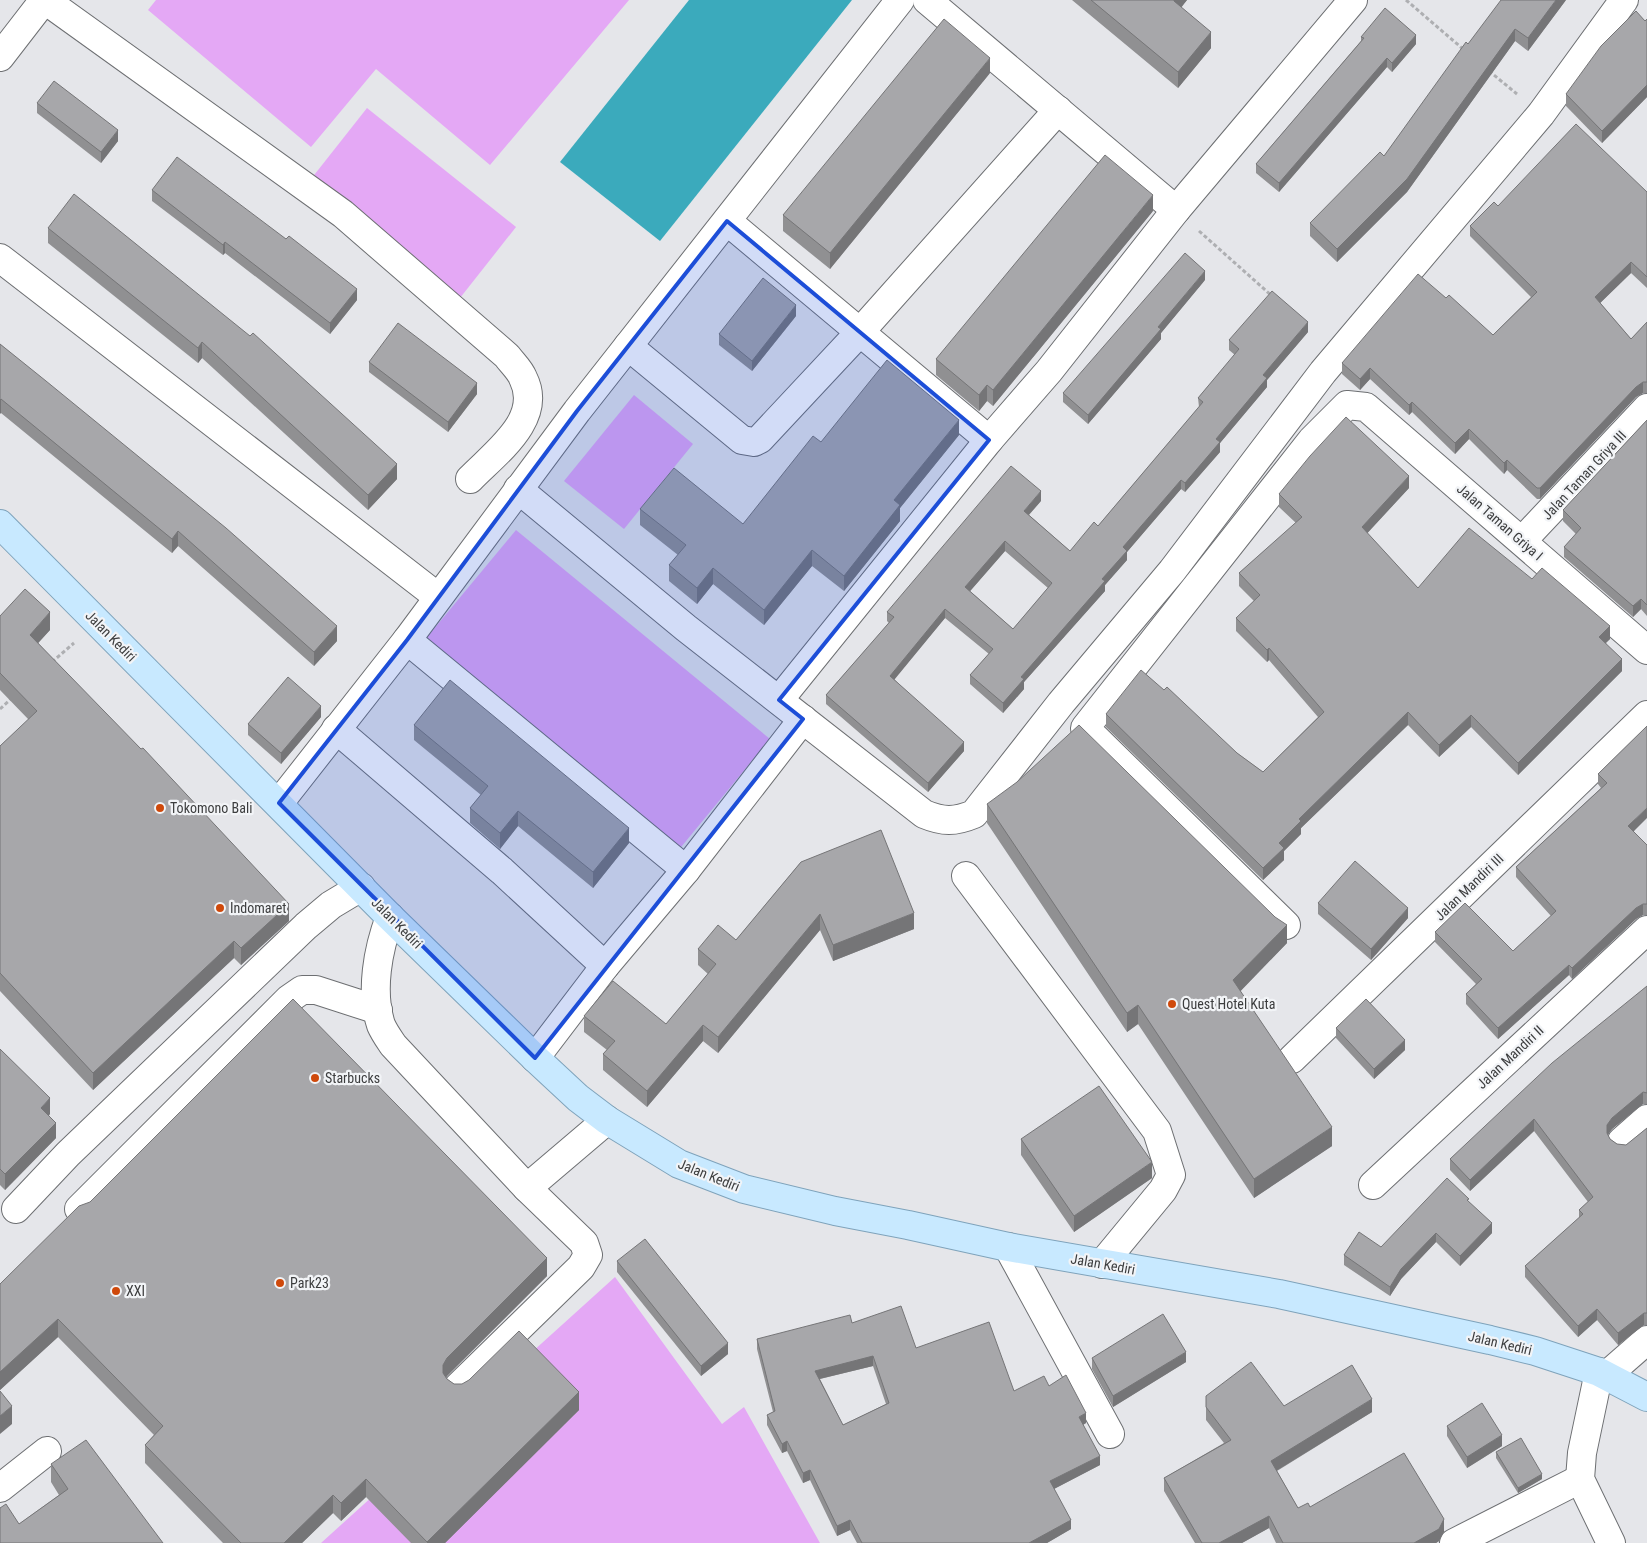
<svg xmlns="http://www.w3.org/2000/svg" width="1647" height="1543" viewBox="0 0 1647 1543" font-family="'Roboto Condensed',sans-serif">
	<rect width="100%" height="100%" fill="#e5e6ea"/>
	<g fill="#e4a8f5">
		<path d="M156 0H629L490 165 376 69 311 147 148 10Z"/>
		<path d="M367 108 516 227 460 298 311 179Z"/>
		<path d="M634 395 693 444 624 529 564 481Z"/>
		<path d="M516 530 770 739 677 852 423 642Z"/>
		<path d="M615 1277 722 1424 744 1407 820 1543H321Z"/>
	</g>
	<path fill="#3baabc" d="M689 0H852L660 241 560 162Z"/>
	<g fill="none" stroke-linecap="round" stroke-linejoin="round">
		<g stroke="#6d6f72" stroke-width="30">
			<g id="minor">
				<path d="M45 0 343 214 507 356C512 363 520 370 523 378 544 419 495 453 470 479"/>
				<path d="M927 0 1176 210"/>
				<path d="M0 57 44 0"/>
				<path d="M727 221 989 440"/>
				<path d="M0 258 438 597"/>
				<path d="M628 346 742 440 754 442 760 439 860 332 1058 110"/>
				<path d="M518 489 686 628 924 814C943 822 955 822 974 814L1061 703 1172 571 1323 372 1541 114 1624 0"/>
				<path d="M1522 541 1647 408"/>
				<path d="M407 640 686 870"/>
				<path d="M779 700 989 440 1049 371 1176 210 1353 0"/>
				<path d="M336 729 502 871 605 966"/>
				<path d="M279 803 407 640 577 411 900 0"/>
				<path d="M966 876 1157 1131 1171 1175 1163 1190 1102 1264"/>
				<path d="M390 917C378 949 370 991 381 1025 384 1032 389 1039 393 1045L527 1188 607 1120"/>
				<path d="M1286 925 1085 728 1312 440 1347 405 1366 407 1647 650"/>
				<path d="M535 1058 605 966 686 870 803 719"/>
				<path d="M1292 1059 1647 715"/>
				<path d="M1622 1141 1647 1119"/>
				<path d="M1373 1185 1647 930"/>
				<path d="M16 1209 68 1154 306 926 331 905 361 887"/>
				<path d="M79 1209 289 999 302 990H316L378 1010"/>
				<path d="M1008 1247 1110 1434"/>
				<path d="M1599 1372 1582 1453 1580 1479 1611 1543"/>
				<path d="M1607 1375 1647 1340"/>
				<path d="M458 1387 581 1267 588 1255 584 1243 527 1188"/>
				<path d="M0 1488 47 1451"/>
				<path d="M1454 1543 1580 1479"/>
			</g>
		</g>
		<g stroke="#7fa3bb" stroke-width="30">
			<path id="major" d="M0 524 390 917 535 1058 578 1098 607 1120 679 1164 744 1189 835 1211 908 1225 1008 1247 1279 1294 1490 1340 1535 1351 1599 1372 1647 1397"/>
		</g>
		<g stroke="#aeafb2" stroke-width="3" stroke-dasharray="4 2.5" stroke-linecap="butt">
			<path d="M1406 0 1463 49"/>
			<path d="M1489 71 1517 94"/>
			<path d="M1199 231 1272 296"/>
			<path d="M52 662 74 643"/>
			<path d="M0 709 12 698"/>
		</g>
		<use href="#minor" stroke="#fff" stroke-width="28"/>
		<use href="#major" stroke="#c8e9ff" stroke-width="28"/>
	</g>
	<g fill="#909092" fill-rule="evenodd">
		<path d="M1072 0H1187L1181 7 1211 48 1178 88Z"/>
		<path d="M1566 0 1528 51 1515 41 1407 192 1337 262 1310 236V223L1384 156 1468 44Z"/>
		<path d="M1647 19V97L1602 143 1566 106V94Z"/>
		<path d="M1361 37 1416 44 1392 72 1387 67 1279 192 1256 173V164L1361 41Z"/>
		<path d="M990 73 830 269 783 231V215Z"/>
		<path d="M37 103 118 141 101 163 37 113Z"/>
		<path d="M152 190 286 239 357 300 330 334 225 253 223 255 152 201Z"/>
		<path d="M1647 192V288L1631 273 1600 303 1631 339 1647 322V393H1643L1636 397 1540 499H1537L1507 470 1504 474 1469 439 1455 454 1412 412 1409 415 1370 379 1360 390 1342 374V363L1446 298 1493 335 1531 297 1470 236V226L1498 206Z"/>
		<path d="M1153 211 993 406 987 401 979 411 936 375V359Z"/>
		<path d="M48 228 250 336 397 479 368 510 202 358 198 363 48 243Z"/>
		<path d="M1205 280 1161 333V339L1088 424 1063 402V393Z"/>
		<path d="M796 316 752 371 719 345V334Z"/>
		<path d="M1308 332 1267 380V387L1220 443V452L1185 492 1181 489 1127 552V560L1105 585V591L1024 682V689L1003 713 970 684V675L989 654 945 618 894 679 964 751 928 792 826 704V695L889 623 887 621V612L1041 501 1029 515 1070 551 1098 526 1199 407 1198 398 1235 355 1229 350V340ZM1005 551 1048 588 1013 629 970 591Z"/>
		<path d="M0 344 337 641 314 666 178 546 172 553 1 413Z"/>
		<path d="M369 362 477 394 448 432 369 372Z"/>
		<path d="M1647 420V616L1641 609 1633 617 1564 557V547L1576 534 1563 521V510Z"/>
		<path d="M959 435 900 508V521L844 591 812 566 764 625 713 584 697 604 669 581V565L678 555 640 525V509L743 524 821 442Z"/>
		<path d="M1409 488 1367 533 1418 588 1532 579 1610 639 1606 643 1622 671 1518 775 1471 727 1439 757 1408 725 1301 828V834L1284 851V860L1263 880 1106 727V714L1237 753 1263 772 1318 717 1269 660 1267 662 1236 631V618L1254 601 1239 586V573L1296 523 1279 507V494Z"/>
		<path d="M0 616 50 630 38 643 289 921 241 965 234 958 93 1090 0 991V746L29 720 0 690Z"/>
		<path d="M321 717 281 764 248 735V724Z"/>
		<path d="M414 725 629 843 593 888 518 826 500 849 470 823V808L481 795 414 740Z"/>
		<path d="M1647 726 1634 832 1647 845V915H1643L1636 919 1572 979 1569 975 1498 1039 1466 1004V994L1476 984 1435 942V932L1513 951 1551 916 1516 877V867L1601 788 1598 784V774Z"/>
		<path d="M987 804 1287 943 1240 991 1332 1146 1254 1198 1138 1024 1127 1032 987 823Z"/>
		<path d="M801 862 914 929 833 961 820 930 718 1053 703 1041 647 1107 603 1070V1054L607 1050 584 1032V1016L666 1024 708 974 698 965V949L736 940Z"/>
		<path d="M1318 903 1408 918 1371 960 1318 914Z"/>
		<path d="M1647 986V1104H1643L1612 1129 1608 1135 1610 1139 1617 1144 1626 1145 1647 1128V1325H1644L1618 1345 1597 1320 1578 1337 1525 1277V1266L1579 1218V1210L1588 1202 1534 1131 1470 1191 1450 1170V1159Z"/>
		<path d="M1336 1028 1405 1050 1374 1079 1336 1038Z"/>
		<path d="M0 1049 50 1114 49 1115 56 1138 5 1190 0 1185Z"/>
		<path d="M1021 1139 1152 1178 1074 1232 1021 1155Z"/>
		<path d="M1469 1202 1492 1233 1460 1266 1436 1242 1401 1279 1390 1296 1344 1265V1255L1381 1247Z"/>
		<path d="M617 1261 728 1354 701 1376 617 1272Z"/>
		<path d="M547 1276 447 1376 446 1378 447 1379 454 1384 579 1410 445 1543H411L366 1497 341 1521 333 1513 302 1543H223L145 1463V1445L154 1435 58 1337 0 1390V1284Z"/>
		<path d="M852 1323 916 1348 1014 1391 1049 1386 1086 1423 1083 1425 1100 1465 1054 1489 1071 1529 1047 1543H857L850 1530 837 1536 810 1480 803 1483 787 1451 782 1453 767 1425V1415L773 1412 757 1349V1339ZM873 1366 886 1404 843 1425 820 1379Z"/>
		<path d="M1092 1358 1186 1362 1113 1407 1092 1369Z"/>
		<path d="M1206 1396 1284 1406 1372 1412 1277 1471 1298 1508 1310 1507 1444 1532 1439 1541 1436 1543H1276L1269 1528 1242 1543H1195L1164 1491V1478L1224 1443 1206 1420Z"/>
		<path d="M1447 1426 1502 1446 1467 1468 1447 1436Z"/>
		<path d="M1496 1452 1542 1479 1518 1493 1496 1458Z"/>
		<path d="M51 1464 163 1543 19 1524 59 1495 51 1482Z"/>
	</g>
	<g fill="#757577">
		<path d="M1174 0H1187L1174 17Z"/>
		<path d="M1556 0H1566L1528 51V38Z"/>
		<path d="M1515 29V41L1407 192 1337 262V249Z"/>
		<path d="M1211 32V48L1178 88V72Z"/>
		<path d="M1416 35V44L1392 72V63Z"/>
		<path d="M990 58V73L830 269V253Z"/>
		<path d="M1387 58V67L1279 192V183Z"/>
		<path d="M1647 85V97L1602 143V131Z"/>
		<path d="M118 130V141L101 163V152Z"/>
		<path d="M1153 195V211L993 406V390Z"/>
		<path d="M225 242V253L223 255V245Z"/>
		<path d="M1631 262V273L1595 308V297Z"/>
		<path d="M1205 271V280L1161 333V339L1088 424V415L1158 327Z"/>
		<path d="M357 289V300L330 334V323Z"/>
		<path d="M796 305V316L752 371V361Z"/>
		<path d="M1308 322V332L1267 380V387L1220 443V452L1185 492V483L1216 439 1263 375Z"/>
		<path d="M202 342V358L198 363V348Z"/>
		<path d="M1370 368V379L1360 390V379Z"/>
		<path d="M1643 382V393L1636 397 1540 499V488L1636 387Z"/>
		<path d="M477 383V394L448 432V422Z"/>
		<path d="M987 385V401L979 411V395Z"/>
		<path d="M1 399V413L0 414V400Z"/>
		<path d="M1412 402V412L1409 415V405Z"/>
		<path d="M959 420V435L900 508V521L844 591V576L894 500Z"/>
		<path d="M1469 429V439L1455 454V443Z"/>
		<path d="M1507 460V470L1504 474V463Z"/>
		<path d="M397 464V479L368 510V495Z"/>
		<path d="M1409 476V488L1362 539V527Z"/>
		<path d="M1181 480V489L1127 552V560L1105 585V591L1024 682V689L1003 713V703L1021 677 1102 579 1123 547Z"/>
		<path d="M1041 491V501L1024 520V511Z"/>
		<path d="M178 531V546L172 553V539Z"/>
		<path d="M1005 541V551L965 597V587Z"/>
		<path d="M812 550V566L764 625V610Z"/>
		<path d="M713 568V584L697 604V588Z"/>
		<path d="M1641 599V609L1633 617V606Z"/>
		<path d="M945 609V618L890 685V676Z"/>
		<path d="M50 612V630L30 652V635Z"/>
		<path d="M337 626V641L314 666V652Z"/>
		<path d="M1610 626V639L1599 649V637Z"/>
		<path d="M1269 648V660L1267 662V650Z"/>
		<path d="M1622 659V671L1518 775V763Z"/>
		<path d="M321 706V717L281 764V753Z"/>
		<path d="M1408 712V725L1301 828V834L1284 851V860L1263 880V868L1279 843 1299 819Z"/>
		<path d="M1471 715V727L1439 757V745Z"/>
		<path d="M964 742V751L928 792V783Z"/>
		<path d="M1647 808V818L1628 837V826Z"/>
		<path d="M518 811V826L500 849V833Z"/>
		<path d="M629 828V843L593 888V872Z"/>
		<path d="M289 904V921L241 965V948Z"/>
		<path d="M1643 904V915L1636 919 1572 979V968L1636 908Z"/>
		<path d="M1408 908V918L1371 960V949Z"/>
		<path d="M914 913V929L833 961V945Z"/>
		<path d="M820 914V930L718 1053V1037Z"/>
		<path d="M1287 925V943L1233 999V980Z"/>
		<path d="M234 941V958L93 1090V1073Z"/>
		<path d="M1569 965V975L1498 1039V1028Z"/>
		<path d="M1138 1005V1024L1127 1032V1013Z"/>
		<path d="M703 1025V1041L647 1107V1091Z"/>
		<path d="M1405 1040V1050L1374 1079V1069Z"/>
		<path d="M1643 1092V1104L1612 1129 1607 1136V1125L1612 1118Z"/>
		<path d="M50 1098V1114L41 1123V1108Z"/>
		<path d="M1534 1119V1131L1470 1191V1180Z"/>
		<path d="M56 1123V1138L5 1190V1174Z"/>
		<path d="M1332 1127V1146L1254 1198V1179Z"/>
		<path d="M1152 1162V1178L1074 1232V1216Z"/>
		<path d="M1492 1223V1233L1460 1266V1256Z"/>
		<path d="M1436 1233V1242L1401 1279 1390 1296V1287L1401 1269Z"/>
		<path d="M547 1258V1276L447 1376 443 1383V1365L447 1358Z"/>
		<path d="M1597 1309V1320L1578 1337V1326Z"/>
		<path d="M1644 1313V1325L1618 1345V1333Z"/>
		<path d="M58 1319V1337L0 1390V1372Z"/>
		<path d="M728 1343V1354L701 1376V1366Z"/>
		<path d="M1186 1352V1362L1113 1407V1396Z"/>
		<path d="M873 1356V1366L815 1380V1371Z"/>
		<path d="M579 1392V1410L445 1543H427V1542Z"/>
		<path d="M1372 1399V1412L1271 1474V1461Z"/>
		<path d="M12 1406V1424L0 1434V1416Z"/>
		<path d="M1086 1413V1423L1079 1427V1417Z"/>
		<path d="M1502 1435V1446L1467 1468V1457Z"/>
		<path d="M787 1441V1451L782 1453V1444Z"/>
		<path d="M1100 1456V1465L1050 1491V1481Z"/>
		<path d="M810 1470V1480L803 1483V1473Z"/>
		<path d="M1542 1474V1479L1518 1493V1488Z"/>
		<path d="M366 1479V1497L341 1521V1503Z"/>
		<path d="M333 1495V1513L302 1543H284Z"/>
		<path d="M1269 1516V1528L1242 1543H1219Z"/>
		<path d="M1444 1519V1532L1439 1541 1436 1543H1414Z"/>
		<path d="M850 1520V1530L837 1536V1526Z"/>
		<path d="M1071 1520V1529L1047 1543H1029Z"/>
	</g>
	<g fill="#a7a7aa" stroke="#757577" fill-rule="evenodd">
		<path d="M1091 0H1174V1L1211 32 1178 72Z"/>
		<path d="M1501 0H1556L1528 38 1515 29 1407 179 1337 249 1310 223 1380 152 1384 156 1466 42 1468 44Z"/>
		<path d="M1385 8 1416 35 1392 63 1387 58 1279 183 1256 164 1364 38 1361 37Z"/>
		<path d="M1636 11 1645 21 1647 19V85L1602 131 1566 94 1601 46Z"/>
		<path d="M944 19 990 58 830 253 783 215Z"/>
		<path d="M54 81 118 130 101 152 37 103Z"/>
		<path d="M1576 124 1647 192V277L1631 262 1595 297 1631 339 1647 322V382H1643L1636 387 1540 488H1537L1507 460 1504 463 1469 429 1455 443 1412 402 1409 405 1370 368 1360 379 1342 363 1418 274 1446 298 1449 295 1493 335 1537 292 1470 226 1494 202 1498 206Z"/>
		<path d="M1105 155 1153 195 993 390 987 385 979 395 936 359Z"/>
		<path d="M177 157 286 239 289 236 357 289 330 323 225 242 223 245 152 190Z"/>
		<path d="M74 194 250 336 253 333 397 464 368 495 202 342 198 348 48 228Z"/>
		<path d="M1185 253 1205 271 1158 327 1161 329 1088 415 1063 393Z"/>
		<path d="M763 278 796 305 752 361 719 334Z"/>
		<path d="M1272 291 1308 322 1263 375 1267 378 1216 439 1220 442 1185 483 1181 480 1123 547 1127 551 1102 579 1105 581 1021 677 1024 679 1003 703 970 675 993 649 945 609 890 676 964 742 928 783 826 695 894 617 887 612 1011 466 1041 491 1024 511 1070 551 1094 522 1098 526 1203 402 1198 398 1239 349 1229 340ZM1005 541 1052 583 1013 629 965 587Z"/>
		<path d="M398 323 477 383 448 422 369 362Z"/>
		<path d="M0 344 46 381 226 528 337 626 314 652 178 531 172 539 1 399 0 400Z"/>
		<path d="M887 360 959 420 894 500 900 505 844 576 812 550 764 610 713 568 697 588 669 565 686 545 640 509 674 468 743 524 813 436 821 442Z"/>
		<path d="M1346 417 1409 476 1362 527 1418 588 1469 528 1532 579 1542 568 1610 626 1599 637 1622 659 1518 763 1471 715 1439 745 1408 712 1299 819 1301 821 1279 843 1284 848 1263 868 1106 714 1141 670 1164 690 1167 687 1237 753 1263 772 1324 712 1269 648 1267 650 1236 618 1260 595 1239 573 1302 517 1279 494 1310 456Z"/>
		<path d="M1647 420V605L1641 599 1633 606 1564 547 1581 528 1563 510Z"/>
		<path d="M25 589 50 612 30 635 141 749 143 748 289 904 241 948 234 941 93 1073 0 973V746L37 711 0 673V616Z"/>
		<path d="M288 677 321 706 281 753 248 724Z"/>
		<path d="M450 680 629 828 593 872 518 811 500 833 470 808 488 786 414 725Z"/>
		<path d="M1079 725 1275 917 1287 925 1233 980 1332 1127 1254 1179 1138 1005 1127 1013 987 804 1017 782Z"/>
		<path d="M1647 726V808L1628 826 1647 845V904H1643L1636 908 1572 968 1569 965 1498 1028 1466 994 1482 979 1435 932 1465 903 1513 951 1556 911 1516 867 1607 783 1598 774Z"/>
		<path d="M881 830 914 913 833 945 820 914 718 1037 703 1025 647 1091 603 1054 615 1041 584 1016 613 981 666 1024 716 964 698 949 718 925 736 940 801 862Z"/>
		<path d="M1355 861 1408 908 1371 949 1318 903Z"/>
		<path d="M1647 986V1093L1643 1092 1612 1118 1607 1125V1133L1610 1139 1617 1144 1626 1145 1647 1128V1313H1644L1618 1333 1597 1309 1578 1326 1525 1266 1583 1214 1579 1210 1593 1197 1534 1119 1470 1180 1450 1159 1552 1063Z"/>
		<path d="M293 999 547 1258 447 1358 443 1365V1373L447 1379 454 1384H462L469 1380 519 1331 579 1392 427 1542 366 1479 341 1503 333 1495 284 1543H241L145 1445 163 1426 58 1319 0 1372V1284L79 1206 90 1202Z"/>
		<path d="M1366 999 1405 1040 1374 1069 1336 1028Z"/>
		<path d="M0 1049 50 1098 41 1108 56 1123 5 1174 0 1169Z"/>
		<path d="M1099 1086 1152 1162 1074 1216 1021 1139Z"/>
		<path d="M1447 1178 1469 1199 1467 1200 1492 1223 1460 1256 1436 1233 1401 1269 1390 1287 1344 1255 1359 1232 1381 1247Z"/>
		<path d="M645 1239 728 1343 701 1366 617 1261Z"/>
		<path d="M901 1306 916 1348 989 1322 1014 1391 1044 1376 1049 1386 1066 1375 1086 1413 1079 1417 1100 1456 1050 1481 1071 1520 1029 1543H862L850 1520 837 1526 810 1470 803 1473 787 1441 782 1444 767 1415 775 1411 757 1339 850 1315 852 1323ZM873 1356 889 1403 843 1425 815 1371Z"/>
		<path d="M1163 1314 1186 1352 1113 1396 1092 1358Z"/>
		<path d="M1251 1362 1284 1406 1352 1365 1372 1399 1271 1461 1298 1508 1308 1503 1310 1507 1404 1453 1444 1519 1439 1529 1414 1543H1283L1269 1516 1219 1543H1202L1164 1478 1231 1440 1206 1407V1396Z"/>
		<path d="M0 1391 12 1406 0 1416Z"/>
		<path d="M1482 1403 1502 1435 1467 1457 1447 1426Z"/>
		<path d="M1521 1438 1542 1474 1518 1488 1496 1452Z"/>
		<path d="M86 1440 163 1543H0V1508L6 1504 19 1524 68 1489 51 1464Z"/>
	</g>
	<path fill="#1d4ed8" fill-opacity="0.2" stroke="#1d4ed8" stroke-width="4" stroke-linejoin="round" d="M727 221 989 440 779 700 803 719 535 1058 279 803 407 640 577 411Z"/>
	<g fill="#cf490b" stroke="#f2f4f7" stroke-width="2">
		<circle cx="160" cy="808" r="5"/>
		<circle cx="220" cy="908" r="5"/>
		<circle cx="1172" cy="1004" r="5"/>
		<circle cx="315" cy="1078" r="5"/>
		<circle cx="280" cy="1283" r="5"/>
		<circle cx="116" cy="1291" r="5"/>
	</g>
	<g text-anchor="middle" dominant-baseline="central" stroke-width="4.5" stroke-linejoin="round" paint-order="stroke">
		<g font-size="14" fill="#3c3d3e" stroke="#f2f4f7">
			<text transform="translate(1584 475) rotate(-47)">Jalan Taman Griya III</text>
			<text transform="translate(1500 522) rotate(41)">Jalan Taman Griya I</text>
			<text transform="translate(111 636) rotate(45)">Jalan Kediri</text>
			<text transform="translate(1469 887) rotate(-44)">Jalan Mandiri III</text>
			<text transform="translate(397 923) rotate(45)">Jalan Kediri</text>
			<text transform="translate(1510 1057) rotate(-43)">Jalan Mandiri II</text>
			<text transform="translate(709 1175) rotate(22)">Jalan Kediri</text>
			<text transform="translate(1103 1264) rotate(10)">Jalan Kediri</text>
			<text transform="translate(1500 1343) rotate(13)">Jalan Kediri</text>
		</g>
		<g font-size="14" fill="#3c3d3e" stroke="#f2f4f7" text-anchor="start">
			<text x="170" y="808">Tokomono Bali</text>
			<text x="230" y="908">Indomaret</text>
			<text x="1182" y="1004">Quest Hotel Kuta</text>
			<text x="325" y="1078">Starbucks</text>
			<text x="290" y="1283">Park23</text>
			<text x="126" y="1291">XXI</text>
		</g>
	</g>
</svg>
